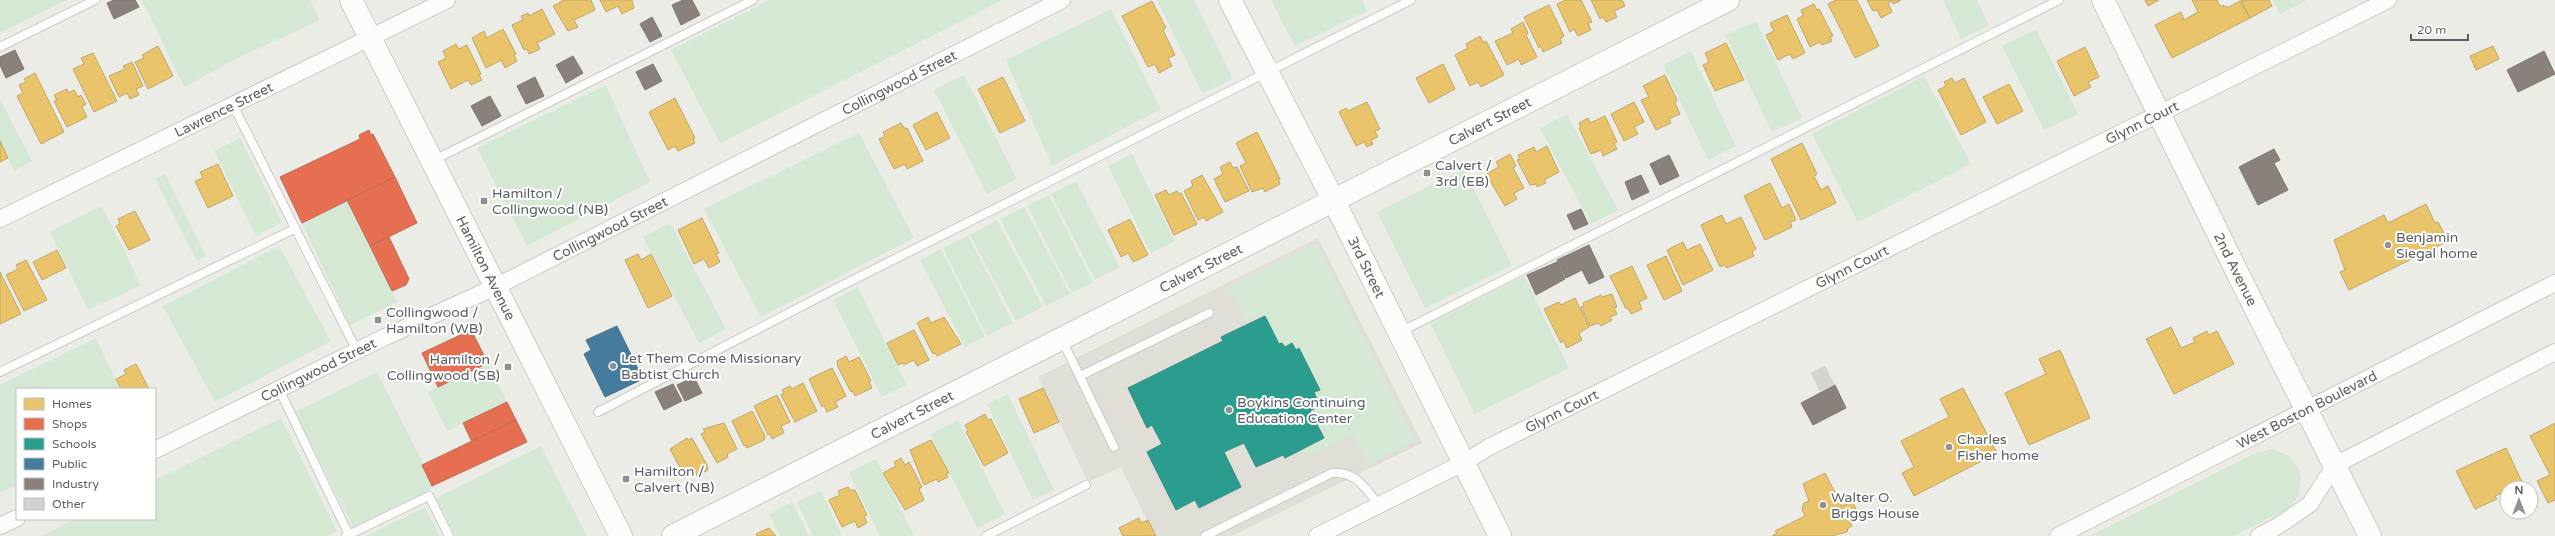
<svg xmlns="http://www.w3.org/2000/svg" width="2555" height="536" viewBox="0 0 2555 536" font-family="'Varela Round',sans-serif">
	<rect width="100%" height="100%" fill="#ecece7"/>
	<path fill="#dfded7" d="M1318 238 1422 443 1232 536H1155L1121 467 1088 482 1038 377Z"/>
	<g fill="#d5e8d4">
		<path d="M0 0H67L0 33Z"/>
		<path d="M142 0H310L320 20 242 56 184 87Z"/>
		<path d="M770 0H1003L720 143 671 50Z"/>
		<path d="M1157 0H1194L1233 79 1202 93Z"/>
		<path d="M1271 0H1362L1367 11 1295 46Z"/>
		<path d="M1943 0H1977L1989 26 1961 39Z"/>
		<path d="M2272 0H2305L2306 1 2280 14Z"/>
		<path d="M1111 9 1161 109 1052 166 1006 60Z"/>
		<path d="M1756 21 1802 118 1772 132 1725 35Z"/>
		<path d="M2036 29 2078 114 2044 130 2002 46Z"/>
		<path d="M1691 51 1736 146 1708 160 1663 65Z"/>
		<path d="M964 75 1017 179 987 194 934 90Z"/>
		<path d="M1924 76 1971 164 1858 222 1812 134Z"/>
		<path d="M606 85 650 182 527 246 477 148Z"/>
		<path d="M0 99 32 161 14 171 0 143Z"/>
		<path d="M1567 114 1618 210 1591 224 1540 128Z"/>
		<path d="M859 133 914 238 761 317 704 209Z"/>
		<path d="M240 138 282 223 256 236 214 151Z"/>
		<path d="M1132 154 1175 241 1151 253 1108 166Z"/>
		<path d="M1464 169 1512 265 1425 308 1377 212Z"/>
		<path d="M165 174 206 256 197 261 155 179Z"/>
		<path d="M1076 181 1120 267 1095 279 1051 194Z"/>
		<path d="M1049 195 1093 282 1072 293 1027 206Z"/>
		<path d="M347 200 397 302 350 325 302 223Z"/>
		<path d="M102 206 141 285 88 310 50 232Z"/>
		<path d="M1024 207 1070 294 1046 306 1000 219Z"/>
		<path d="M997 220 1043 307 1016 321 970 235Z"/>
		<path d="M670 223 726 329 699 343 643 237Z"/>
		<path d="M968 236 1013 323 987 336 943 248Z"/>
		<path d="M1317 243 1415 441 1368 465 1353 434 1304 458 1300 450 1324 438 1310 411 1312 405 1318 402 1314 392 1319 389 1299 348 1296 350 1292 343 1285 347 1282 343 1279 344 1262 314 1245 321 1235 298 1223 290Z"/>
		<path d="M279 246 331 341 215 402 163 306Z"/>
		<path d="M941 249 985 337 965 347 920 260Z"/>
		<path d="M1524 276 1569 368 1475 414 1430 323Z"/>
		<path d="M858 287 907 385 882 397 833 300Z"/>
		<path d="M96 338 120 389H17V485L0 493V385Z"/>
		<path d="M488 363 507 402 447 431 428 392Z"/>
		<path d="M377 372 435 487 353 527 295 412Z"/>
		<path d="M1008 394 1054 490 1033 500 987 404Z"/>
		<path d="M281 418 337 531 326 536H41L76 519H155V480Z"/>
		<path d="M958 420 1005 514 977 528 930 434Z"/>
		<path d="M541 446 587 536H455L436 498Z"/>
		<path d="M2271 449 2287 455 2298 467 2301 477 2299 495 2288 509 2233 536H2089L2253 454Z"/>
		<path d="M876 459 914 536H880L849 473Z"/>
		<path d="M821 491 842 536H813L797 502Z"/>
		<path d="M792 502 809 536H780L769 514Z"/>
		<path d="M425 507 440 536H367Z"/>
	</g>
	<g fill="#e9c46a" stroke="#bfa668">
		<path d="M564 0H591L595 10 574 20 578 27 568 31 553 6Z"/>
		<path d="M600 0H632L634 8 622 14 618 6 606 12Z"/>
		<path d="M1566 0H1581L1592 22 1588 23 1591 30 1578 36 1574 29 1570 32 1557 4Z"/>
		<path d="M1591 0H1622L1625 6 1614 11 1617 17 1606 22 1603 17 1600 19Z"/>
		<path d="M1836 0H1857L1879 46 1855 58 1828 4Z"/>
		<path d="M1867 0H1900V1L1893 4 1891 1 1888 3 1892 12 1881 18 1877 10 1873 11Z"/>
		<path d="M2145 0H2159L2148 6Z"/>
		<path d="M2192 0H2217L2219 5 2229 7 2240 1 2250 18 2172 58 2155 25 2181 12 2184 20 2198 12Z"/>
		<path d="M2241 0H2269L2272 6 2250 18Z"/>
		<path d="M1152 1 1166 28 1163 30 1175 55 1168 58 1172 66 1159 73 1155 64 1148 67 1122 16Z"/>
		<path d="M1814 4 1817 10 1819 9 1833 36 1830 37 1832 41 1822 45 1820 42 1810 47 1797 19 1803 16 1801 10Z"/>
		<path d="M1549 5 1564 36 1560 39 1562 43 1543 52 1541 46 1539 48 1524 17Z"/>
		<path d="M542 9 555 34 537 43 540 49 529 54 527 49 524 50 512 25 523 20 521 16 528 13 529 16Z"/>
		<path d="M1787 15 1805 53 1793 59 1790 54 1778 60 1766 35 1774 31 1770 23Z"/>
		<path d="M1523 22 1528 33 1526 35 1537 57 1521 65 1519 59 1507 65 1495 41 1513 33 1511 29Z"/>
		<path d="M503 29 516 54 514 55 517 61 505 68 501 60 486 68 472 38 484 31 487 38Z"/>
		<path d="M1480 36 1484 43 1486 41 1504 75 1481 87 1478 82 1470 86 1455 55 1468 48 1466 44Z"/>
		<path d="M1726 43 1744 80 1715 91 1703 65 1709 62 1705 53Z"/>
		<path d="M456 44 459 49 467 45 481 74 479 75 482 80 471 85 468 80 451 89 438 62 446 58 443 51Z"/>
		<path d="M158 46 173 76 148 89 135 62 144 58 142 55Z"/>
		<path d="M2493 46 2499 59 2476 70 2470 56Z"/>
		<path d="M2085 47 2099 77 2088 82 2091 87 2074 96 2057 61Z"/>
		<path d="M93 53 117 101 94 112 73 69 84 64 81 58Z"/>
		<path d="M132 62 143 86 136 89 139 95 130 99 127 93 119 97 109 76 125 69 123 66Z"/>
		<path d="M1443 64 1455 89 1429 103 1416 78Z"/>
		<path d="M35 73 64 132 41 144 17 96 23 93 19 85 26 82 24 79Z"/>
		<path d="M1665 75 1677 100 1675 103 1680 114 1669 119 1671 123 1656 130 1641 100 1649 97 1643 86Z"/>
		<path d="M1003 77 1025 121 1000 133 978 89Z"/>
		<path d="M1952 78 1955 83 1964 78 1986 122 1961 135 1938 90 1946 86 1944 82Z"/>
		<path d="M2009 84 2023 111 1997 124 1983 97Z"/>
		<path d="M67 89 68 93 74 90 78 97 81 95 86 104 82 107 87 117 67 127 54 101 57 100 54 95Z"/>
		<path d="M675 98 695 138 693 139 695 143 678 151 675 146 668 150 649 112Z"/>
		<path d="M1367 102 1380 129 1375 131 1378 137 1371 140 1373 144 1367 147 1364 142 1356 146 1339 112 1346 108 1348 111Z"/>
		<path d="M1634 102 1644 122 1634 127 1638 134 1624 141 1611 114Z"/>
		<path d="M937 112 950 138 926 150 913 125Z"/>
		<path d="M1605 116 1617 142 1614 143 1617 149 1603 156 1601 150 1591 154 1579 128 1581 127 1579 123 1588 118 1590 123Z"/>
		<path d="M901 123 904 128H907L923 161 907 169 905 164 894 169 879 139 885 137 883 132Z"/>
		<path d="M1257 132 1280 179H1278L1280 184 1265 192 1263 188 1252 192 1240 166 1246 163 1236 143Z"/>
		<path d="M0 141 8 158 0 162Z"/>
		<path d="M1802 143 1817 174 1814 176 1821 190 1828 186 1836 203 1801 220 1771 159Z"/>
		<path d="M1547 146 1559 172 1544 180 1546 183 1537 187V184L1530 185 1517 160 1520 159 1518 155 1534 147 1536 152Z"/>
		<path d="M1510 154 1516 166 1513 168 1524 188 1514 193 1517 199 1505 206 1486 174 1499 167 1496 162Z"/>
		<path d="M1230 162 1233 168 1237 167 1249 191 1225 202 1214 179 1223 174 1220 167Z"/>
		<path d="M218 164 233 196 208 208 195 181 203 178 200 172Z"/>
		<path d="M1202 175 1223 212 1206 221 1204 217 1198 220 1184 191 1193 186 1191 181Z"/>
		<path d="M1770 183 1782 208 1789 204 1796 220 1790 222 1792 227 1765 240 1744 196Z"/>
		<path d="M1166 190 1169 195 1177 191 1179 194 1181 193 1197 224 1174 235 1155 195Z"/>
		<path d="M2426 204 2435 223 2438 222 2448 241 2349 290 2340 272 2345 270 2334 240 2384 215 2388 223Z"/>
		<path d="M135 211 150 240 129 250 116 226 120 224 118 219Z"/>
		<path d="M1722 215 1726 224 1741 217 1756 249 1752 251 1754 256 1727 268 1724 265 1720 267 1701 225Z"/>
		<path d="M702 218 719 253 716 254 720 262 709 268 704 259 694 264 678 230Z"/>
		<path d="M1130 219 1148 255 1133 262 1128 253 1121 257 1108 230Z"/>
		<path d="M1683 242 1687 250 1700 244 1713 270 1683 285 1667 250Z"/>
		<path d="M57 250 66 268 42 280 33 262Z"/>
		<path d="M638 254 641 260 651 254 672 296 648 308 625 260Z"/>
		<path d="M1666 256 1682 291 1664 300 1647 265Z"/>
		<path d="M26 260 47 300 24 311 6 275 18 269 16 265Z"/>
		<path d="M1632 266 1647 298 1639 302 1642 309 1631 314 1628 308 1626 309 1610 276Z"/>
		<path d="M0 272 21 314 0 324Z"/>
		<path d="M1612 294 1617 307 1614 308 1617 314 1610 317 1612 320 1601 326 1598 323 1590 326 1581 307 1584 306 1583 303 1601 295 1602 297Z"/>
		<path d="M1575 298 1589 327 1579 333 1582 340 1567 348 1563 340 1561 343 1544 309 1559 302 1561 305Z"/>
		<path d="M928 317 931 323 944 317 961 344 937 356 935 353 933 354 917 323Z"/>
		<path d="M2171 327 2181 348 2195 342 2193 338 2207 331 2209 335 2217 331 2234 364 2174 394 2146 339Z"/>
		<path d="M914 330 929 360 917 366 914 360 904 365 902 363 898 365 887 343Z"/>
		<path d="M2060 350 2090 418 2029 445 2005 393 2046 374 2039 359Z"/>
		<path d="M846 356 849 362 859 357 871 381 869 382 872 388 855 396 853 391 851 392 838 367 837 361Z"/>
		<path d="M136 364 149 389H121L116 379 126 374 124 370Z"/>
		<path d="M832 368 846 396 835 402 838 407 827 412 824 405 822 407 809 379Z"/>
		<path d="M803 383 817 411 795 422 781 395 784 394 782 390 790 386 792 389Z"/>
		<path d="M1043 388 1059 422 1034 433 1019 399Z"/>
		<path d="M1963 388 1997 453 1914 496 1902 473 1914 467 1901 441 1949 417 1940 399Z"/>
		<path d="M777 395 790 422 781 426 784 433 772 439 770 434 768 435 754 406Z"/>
		<path d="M752 411 765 436 764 440 747 448 746 445 744 446 732 421Z"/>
		<path d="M985 414 988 420 991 419 1008 453 984 466 966 432 968 431 965 425Z"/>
		<path d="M724 423 737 449 727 454 728 457 717 463 701 434 705 432 703 429Z"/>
		<path d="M2555 423V500L2548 503 2537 481 2550 475 2530 436Z"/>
		<path d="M687 438 688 440 692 438 707 465 708 470 697 476 695 471 685 477 670 449Z"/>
		<path d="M931 440 949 473 946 474 948 477 938 482 937 479 924 485 910 450Z"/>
		<path d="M2506 448 2524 486 2507 488V491L2495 496 2497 499 2475 509 2456 471Z"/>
		<path d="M901 458 905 465 909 462 922 487 919 489 924 500 905 510 883 473 896 466 894 462Z"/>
		<path d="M1825 473 1842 506 1852 501 1858 513 1848 518 1852 526 1848 528 1847 532 1832 536H1772L1777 533 1775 531 1805 516 1802 509 1804 503 1809 501 1803 484Z"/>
		<path d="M848 487 850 490H855L867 515 864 516 867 523 858 528 855 521 842 527 829 500 840 495 838 491Z"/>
		<path d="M1139 518 1141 523 1148 520 1156 536H1123L1119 528Z"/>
		<path d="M769 528 776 536H757L756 534Z"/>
	</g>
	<g fill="#e76f51" stroke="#bd6a57">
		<path d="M369 130 371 135 373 134 395 177 302 223 280 177 360 139 359 135Z"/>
		<path d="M395 177 417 223 370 246 347 200Z"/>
		<path d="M389 237 409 279 406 285 392 291 370 246Z"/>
		<path d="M471 330 488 363 438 387 422 353Z"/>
		<path d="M507 402 516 420 472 442 463 423Z"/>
		<path d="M516 420 527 442 432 486 422 465Z"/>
	</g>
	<path fill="#2a9d8f" stroke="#398b82" d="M1265 316 1279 344 1282 343 1285 347 1292 343 1296 350 1299 348 1320 390 1314 392 1318 402 1312 405 1314 409 1310 411 1324 438 1285 458 1283 455 1256 467 1244 443 1224 452 1241 487 1199 508 1195 500 1176 510 1147 452 1162 444 1152 425 1147 428 1128 388 1223 341 1221 337Z"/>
	<path fill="#457b9d" stroke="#4c738c" d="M617 326 643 379 605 397 584 354 591 350 586 340Z"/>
	<g fill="#8a817c" stroke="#7c7775">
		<path d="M114 0H135L139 7 114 19 107 3Z"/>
		<path d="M683 0H692L700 15 681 25 672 5Z"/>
		<path d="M652 17 662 36 650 42 640 24Z"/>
		<path d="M15 50 24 69 6 78 0 65V57Z"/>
		<path d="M2544 51 2555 74 2518 92 2507 70Z"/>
		<path d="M573 56 583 73 566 83 556 65Z"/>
		<path d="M653 64 662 81 645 90 636 72Z"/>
		<path d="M535 77 544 96 526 104 517 86Z"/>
		<path d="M490 96 501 116 482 126 471 106Z"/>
		<path d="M2274 149 2280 160 2274 163 2288 190 2258 205 2239 167Z"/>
		<path d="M1669 155 1679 176 1660 185 1650 164Z"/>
		<path d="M1641 175 1649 192 1632 200 1625 182Z"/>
		<path d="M1581 209 1588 224 1574 230 1567 215Z"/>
		<path d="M1589 245 1604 277 1589 284 1582 270 1566 278 1557 260Z"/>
		<path d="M1557 262 1565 279 1536 295 1527 275Z"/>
		<path d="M694 377 702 393 685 401 677 385Z"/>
		<path d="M673 384 682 401 664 410 655 392Z"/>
		<path d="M1835 385 1846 408 1813 425 1801 403Z"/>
	</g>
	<path fill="#d3d3d0" stroke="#dcdad6" d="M1825 366 1834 384 1820 391 1811 373Z"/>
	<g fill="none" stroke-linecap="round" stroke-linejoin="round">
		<g stroke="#c9c9c9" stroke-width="10">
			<g id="lane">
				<path d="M0 47 95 0"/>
				<path d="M233 105 357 351"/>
				<path d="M432 161 753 0"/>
				<path d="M1400 332 2059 0"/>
				<path d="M1062 340 1114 447"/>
				<path d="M0 372 294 229"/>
				<path d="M1080 376 1209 313"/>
				<path d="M279 389 349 535"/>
				<path d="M598 412 831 291 1411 0"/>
				<path d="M346 536 429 496 449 536"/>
				<path d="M986 536 1086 485"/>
				<path d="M1205 536 1332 473C1355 470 1366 489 1379 505"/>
			</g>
		</g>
		<g stroke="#c9c9c9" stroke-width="18">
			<g id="street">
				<path id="s1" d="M0 219 447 0"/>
				<path id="s2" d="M155 450 385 337 495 287 1062 0"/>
				<path d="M0 526 17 518"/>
				<path id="s3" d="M1317 536 1465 462 1489 447 2388 0"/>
				<path id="s4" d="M2058 536 2555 283"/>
				<path d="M2259 536 2278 526 2310 504 2335 465 2555 352"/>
			</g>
		</g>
		<g stroke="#cacaca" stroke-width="24">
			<g id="secondary">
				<path id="s5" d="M351 0 621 536"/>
				<path id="s6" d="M1230 0 1334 201 1500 536"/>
				<path id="s7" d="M2103 0 2241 280 2370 536"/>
				<path id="s8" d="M673 536 1728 0"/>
			</g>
		</g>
		<use href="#lane" stroke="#fcfcfb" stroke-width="8"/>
		<use href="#street" stroke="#fcfcfb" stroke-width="16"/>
		<use href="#secondary" stroke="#fcfcfb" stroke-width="22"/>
	</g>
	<g fill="#8e9192" stroke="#fff" stroke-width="1.5">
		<rect x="1423" y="169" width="8" height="8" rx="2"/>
		<rect x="480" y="197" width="8" height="8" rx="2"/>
		<circle cx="2388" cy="245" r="4"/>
		<rect x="374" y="316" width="8" height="8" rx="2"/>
		<circle cx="613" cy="366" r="4"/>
		<rect x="504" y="363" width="8" height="8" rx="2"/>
		<circle cx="1229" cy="410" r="4"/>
		<circle cx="1949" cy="447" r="4"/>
		<rect x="622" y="475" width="8" height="8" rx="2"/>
		<circle cx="1823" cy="505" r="4"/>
	</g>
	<g text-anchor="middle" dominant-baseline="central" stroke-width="4" stroke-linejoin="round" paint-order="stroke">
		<g font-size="14" fill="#5c6065" stroke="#fff">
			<text stroke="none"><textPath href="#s2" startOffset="830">Collingwood Street</textPath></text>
			<text stroke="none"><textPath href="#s1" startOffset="249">Lawrence Street</textPath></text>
			<text stroke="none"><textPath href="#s8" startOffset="916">Calvert Street</textPath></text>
			<text stroke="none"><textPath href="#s3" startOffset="923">Glynn Court</textPath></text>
			<text stroke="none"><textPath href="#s2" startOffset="506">Collingwood Street</textPath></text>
			<text stroke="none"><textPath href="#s6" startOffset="300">3rd Street</textPath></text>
			<text stroke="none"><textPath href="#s3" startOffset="599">Glynn Court</textPath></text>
			<text stroke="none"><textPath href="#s5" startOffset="300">Hamilton Avenue</textPath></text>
			<text stroke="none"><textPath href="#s8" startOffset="592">Calvert Street</textPath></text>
			<text stroke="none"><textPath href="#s7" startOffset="300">2nd Avenue</textPath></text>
			<text stroke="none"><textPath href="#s2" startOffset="182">Collingwood Street</textPath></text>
			<text stroke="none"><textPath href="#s4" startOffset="279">West Boston Boulevard</textPath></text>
			<text stroke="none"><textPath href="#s3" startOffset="275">Glynn Court</textPath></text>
			<text stroke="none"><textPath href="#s8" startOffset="268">Calvert Street</textPath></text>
		</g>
		<g font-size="14" fill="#5c6065" stroke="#fff" text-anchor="start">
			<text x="1435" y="165">Calvert /<tspan x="1435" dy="16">3rd (EB)</tspan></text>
			<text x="492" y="193">Hamilton /<tspan x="492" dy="16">Collingwood (NB)</tspan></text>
			<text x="2396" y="237">Benjamin<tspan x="2396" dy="16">Siegal home</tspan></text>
			<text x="386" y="312">Collingwood /<tspan x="386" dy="16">Hamilton (WB)</tspan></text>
			<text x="621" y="358">Let Them Come Missionary<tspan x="621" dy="16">Babtist Church</tspan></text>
			<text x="500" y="359" text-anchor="end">Hamilton /<tspan x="500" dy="16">Collingwood (SB)</tspan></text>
			<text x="1237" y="402">Boykins Continuing<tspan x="1237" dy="16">Education Center</tspan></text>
			<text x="1957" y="439">Charles<tspan x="1957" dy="16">Fisher home</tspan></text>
			<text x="634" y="471">Hamilton /<tspan x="634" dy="16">Calvert (NB)</tspan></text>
			<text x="1831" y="497">Walter O.<tspan x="1831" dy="16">Briggs House</tspan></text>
		</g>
	</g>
	<rect x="16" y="388" width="140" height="132" fill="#ffffff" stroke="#bebfc1"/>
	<rect x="24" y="398" width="20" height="12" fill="#e9c46a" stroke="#bebfc1"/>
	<text x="52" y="408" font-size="12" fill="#5c6065">Homes</text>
	<rect x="24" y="418" width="20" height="12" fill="#e76f51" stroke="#bebfc1"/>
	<text x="52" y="428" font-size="12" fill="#5c6065">Shops</text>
	<rect x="24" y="438" width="20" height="12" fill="#2a9d8f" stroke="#bebfc1"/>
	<text x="52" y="448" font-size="12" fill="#5c6065">Schools</text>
	<rect x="24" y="458" width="20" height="12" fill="#457b9d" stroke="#bebfc1"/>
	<text x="52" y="468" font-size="12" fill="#5c6065">Public</text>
	<rect x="24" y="478" width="20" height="12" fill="#8a817c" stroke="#bebfc1"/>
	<text x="52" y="488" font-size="12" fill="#5c6065">Industry</text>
	<rect x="24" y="498" width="20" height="12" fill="#d3d3d0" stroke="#bebfc1"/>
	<text x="52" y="508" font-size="12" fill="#5c6065">Other</text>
	<g transform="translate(2519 500)"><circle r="19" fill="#ffffff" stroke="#bebfc1"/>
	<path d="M0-3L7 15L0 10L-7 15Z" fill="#8e9192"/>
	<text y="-6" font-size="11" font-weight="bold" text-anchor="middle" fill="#5c6065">N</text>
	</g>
	<path d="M2411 34v6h57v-6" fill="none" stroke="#5c6065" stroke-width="2"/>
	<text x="2417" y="34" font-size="12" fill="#5c6065" stroke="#ffffff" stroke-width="3" paint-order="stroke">20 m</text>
</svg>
